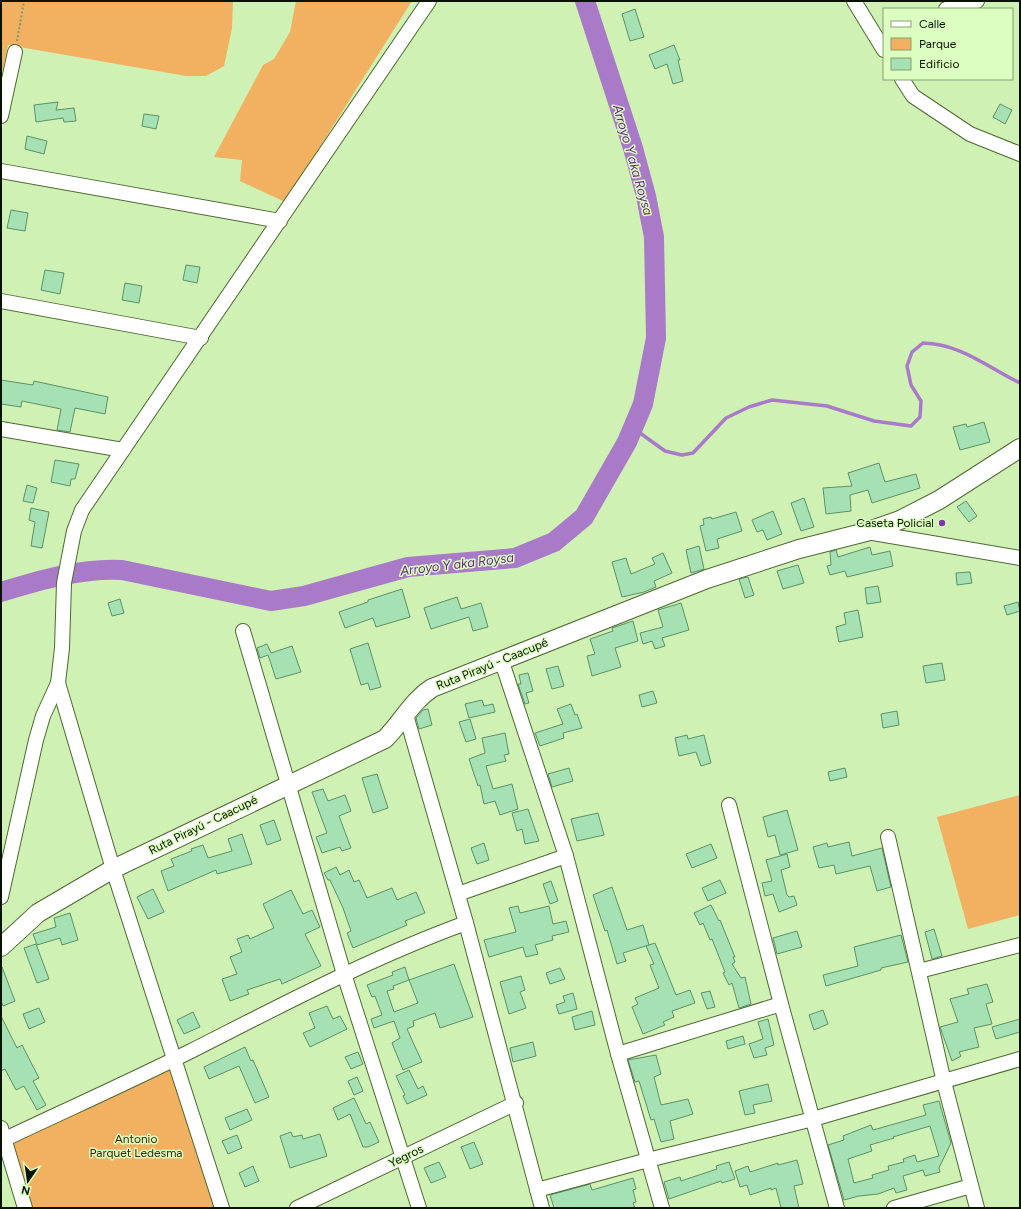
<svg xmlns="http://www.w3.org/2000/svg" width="1021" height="1209" viewBox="0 0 1021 1209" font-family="Figtree,sans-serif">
	<rect width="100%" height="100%" fill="#d0f1b4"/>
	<g fill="#f1b161">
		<path d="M1 1H233L232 28 224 66 206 76H186L8 45 1 77Z"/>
		<path d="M296 1H412L285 202 240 181 242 160 214 157 263 65 274 59 290 32Z"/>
		<path d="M1020 795V915L968 929 937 817Z"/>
		<path d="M175 1059 222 1208H25L4 1140Z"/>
	</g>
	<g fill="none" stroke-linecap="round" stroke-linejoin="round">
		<path stroke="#a97ac8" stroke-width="3.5" d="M633 428 665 451 682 455 693 453 726 418 749 407 772 400 827 406 874 421 911 426 920 417 921 401 911 385 907 366 912 352 923 343C961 344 987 367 1020 383"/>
		<path stroke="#a97ac8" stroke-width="20" d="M1 592C40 580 81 568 122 570L271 601 304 596 408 567 515 558 554 542 584 517 627 442 643 404 656 338 654 237 646 196 633 148 585 1"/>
	</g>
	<g fill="#a6e1b3" stroke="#5a9267" fill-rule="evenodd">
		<path d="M635 9 644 37 630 41 622 14Z"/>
		<path d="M674 45 680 60H678L683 81 673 84 667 64 655 69 649 55Z"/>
		<path d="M58 102 56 110 74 108 76 121 64 122 63 118 36 122 34 105Z"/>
		<path d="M1000 104 1012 110 1005 124 993 117Z"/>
		<path d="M144 114 159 116 156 129 142 126Z"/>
		<path d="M27 136 47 141 44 154 25 149Z"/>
		<path d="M11 210 28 213 25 231 7 228Z"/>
		<path d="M186 265 200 267 197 283 183 280Z"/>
		<path d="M45 270 64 273 60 294 41 290Z"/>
		<path d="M125 283 142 286 139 303 122 300Z"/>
		<path d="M1 380 33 385 34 381 108 397 105 414 75 408 70 432 57 430 61 409 22 401 21 407 1 404Z"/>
		<path d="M984 422 990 442 960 450 953 427 966 424 967 427Z"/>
		<path d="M55 460 79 464 75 479H71L70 486 51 482Z"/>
		<path d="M879 463 885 482 916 474 920 488 872 503 868 490 850 495 851 511 826 514 823 488 852 486 848 473Z"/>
		<path d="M27 485 37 488 33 503 23 501Z"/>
		<path d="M804 498 814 527 801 531 791 503Z"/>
		<path d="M966 501 977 516 969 522 957 507Z"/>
		<path d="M31 508 49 512 42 548 31 546 35 522 29 520Z"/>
		<path d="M773 511 782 534 767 540 763 530 757 532 752 520Z"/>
		<path d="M736 512 742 531 717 539 719 548 706 551 700 526 704 525 703 519 711 517 712 519Z"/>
		<path d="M699 546 704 569 691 573 686 550Z"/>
		<path d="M870 547 872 555 890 551 893 566 847 577 845 571 830 575 827 566 831 565 830 552 836 550 838 557Z"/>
		<path d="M663 553 672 573 654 581 656 587 644 592 622 597 612 562 626 558 631 574 655 564 652 558Z"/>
		<path d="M798 565 804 583 783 589 777 571Z"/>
		<path d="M970 572 972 583 957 585 956 573Z"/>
		<path d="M748 577 754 595 745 598 739 579Z"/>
		<path d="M878 586 881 602 867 604 865 588Z"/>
		<path d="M402 589 410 617 376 627 373 618 345 628 339 612 368 602V600Z"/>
		<path d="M457 597 461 609 481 603 488 627 473 631 469 617 431 629 424 608Z"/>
		<path d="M120 599 124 613 112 616 108 603Z"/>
		<path d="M1018 602 1020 611 1007 615 1004 606Z"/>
		<path d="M681 603 689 630 662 638 665 646 655 649 652 641 643 644 640 633 663 627 658 610Z"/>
		<path d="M858 610 863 637 839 642 836 627 846 624 844 613Z"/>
		<path d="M633 621 638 641 615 648 621 667 592 676 587 656 595 654 590 639 613 631 612 628Z"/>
		<path d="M368 643 381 687 370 690 368 683 361 685 350 649Z"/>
		<path d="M267 644 271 653 292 646 301 672 276 679 268 655 260 658 257 648Z"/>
		<path d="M942 663 945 680 926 683 923 666Z"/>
		<path d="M558 666 564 686 552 689 546 669Z"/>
		<path d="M528 673 533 691 526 693 529 703 525 704 518 684H521L519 675Z"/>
		<path d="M653 691 657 703 642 707 639 695Z"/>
		<path d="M482 700 484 706 493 704 495 712 469 718 465 704Z"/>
		<path d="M571 704 575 715 577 714 582 728 563 733 564 738 540 746 535 733 563 724 557 709Z"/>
		<path d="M428 709 432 725 419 729 416 718 423 710Z"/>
		<path d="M897 711 899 725 883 728 881 714Z"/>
		<path d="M470 719 476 739 466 742 459 722Z"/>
		<path d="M505 733 509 754 504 755 506 761 486 766 493 789 512 784 518 809 500 815 495 801 484 804 480 785 478 786 469 759 485 753 482 738Z"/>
		<path d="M687 735 688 739 704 735 711 763 701 766 696 752 679 756 675 738Z"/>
		<path d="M569 768 573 781 552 787 548 774Z"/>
		<path d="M845 768 847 777 830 781 828 772Z"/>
		<path d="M377 774 388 808 373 813 362 778Z"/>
		<path d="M323 789 328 801 345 795 351 811 339 816 351 848 342 851 340 847 322 853 316 837 327 833 312 792Z"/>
		<path d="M528 809 539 841 525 844 522 829 517 831 512 813Z"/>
		<path d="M787 810 798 850 780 855 775 835 768 837 763 817Z"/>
		<path d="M598 813 604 835 577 841 571 819Z"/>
		<path d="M274 820 281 840 267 845 260 825Z"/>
		<path d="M242 834 252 864 217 874 216 870 168 891 161 871 174 866 171 859 192 851 191 849 203 845 208 858 232 851 228 839Z"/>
		<path d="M849 842 852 856 882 848 891 887 877 891 870 866 836 874 834 865 819 868 813 847 827 843 828 847Z"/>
		<path d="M484 843 489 860 477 864 471 848Z"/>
		<path d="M711 844 717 858 692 868 686 854Z"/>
		<path d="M787 854 790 867 781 870 787 895 789 897 794 896 797 905 779 912 773 894 765 896 762 883 772 881 766 860Z"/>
		<path d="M336 867 340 875 349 870 354 882 359 880 367 898 392 888 397 900 416 892 425 913 405 921 407 925 353 948 347 933 351 931 343 908 330 880H328L324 873Z"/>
		<path d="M720 880 726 893 708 901 702 888Z"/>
		<path d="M551 881 558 901 550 904 543 884Z"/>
		<path d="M612 887 627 930 643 925 649 945 623 953 626 961 617 964 607 930 605 931 593 895Z"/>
		<path d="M153 889 164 912 148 919 137 897Z"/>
		<path d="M291 890 303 914 312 910 320 927 305 934 321 966 282 984 280 979 247 990 249 994 230 1001 222 979 237 974 230 957 242 952 237 939 248 935 250 939 274 928 263 904Z"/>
		<path d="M711 905 719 921 720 920 735 957H733L735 962 732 964 741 978 745 977 751 1004 739 1008 732 983 729 985 723 973 725 972 712 939 710 940 703 923 700 925 694 913Z"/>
		<path d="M518 906 520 913 549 906 553 924 566 921 569 932 552 936 553 940 535 945 538 954 526 957 523 947 489 957 484 940 516 932 509 908Z"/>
		<path d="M70 913 78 940 62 945 60 938 37 945 33 934 56 927 54 918Z"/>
		<path d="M934 929 942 956 932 959 925 932Z"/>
		<path d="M797 931 802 947 777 954 773 938Z"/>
		<path d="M901 935 908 962 881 968V970L826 986 823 975 858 966 854 947Z"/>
		<path d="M655 943 676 995 690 990 695 1003 672 1011 674 1017 663 1022 665 1025 643 1034 632 1007 638 1004 635 998 659 988 650 965 654 964 646 946Z"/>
		<path d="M36 944 49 979 37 983 24 948Z"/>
		<path d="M454 964 473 1017 440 1028 435 1013 413 1021 414 1026 407 1029 422 1062 403 1070 392 1043 400 1038 394 1021 374 1028 371 1019 382 1015 375 996 372 997 367 985 393 975 392 972 405 967 409 980 393 986 394 989 387 991 394 1012 418 1003 409 980Z"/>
		<path d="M2 967 15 1001 3 1006 1 1001Z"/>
		<path d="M560 968 565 979 550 984 546 973Z"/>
		<path d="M521 976 525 990 520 992 526 1008 509 1014 500 982Z"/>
		<path d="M987 984 993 1002 986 1004 992 1024 974 1028 979 1047 959 1052 961 1056 952 1061 940 1027 958 1022 950 999 969 994 967 989Z"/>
		<path d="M710 991 715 1007 707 1009 701 993Z"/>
		<path d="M573 993 577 1009 559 1014 556 1005 565 1002 563 996Z"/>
		<path d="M327 1006 333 1019 340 1016 347 1029 310 1047 303 1033 315 1028 309 1013Z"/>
		<path d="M39 1008 45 1022 29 1029 23 1014Z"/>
		<path d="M823 1010 828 1024 814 1030 809 1015Z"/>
		<path d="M592 1011 595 1025 575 1030 572 1017Z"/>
		<path d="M193 1012 200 1027 184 1034 177 1020Z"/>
		<path d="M1 1016 17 1048 22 1045 39 1078 33 1081 46 1105 37 1110 24 1086 16 1090 5 1069 1 1071Z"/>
		<path d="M768 1019 774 1045 765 1048 767 1055 754 1058 749 1044 763 1039 758 1022Z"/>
		<path d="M1020 1019V1032L996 1039 992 1027Z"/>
		<path d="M743 1036 745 1044 728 1049 726 1041Z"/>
		<path d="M533 1042 536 1056 513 1062 510 1048Z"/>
		<path d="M245 1047 251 1061 253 1060 269 1097 255 1103 239 1066 209 1079 204 1067Z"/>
		<path d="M358 1052 363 1064 351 1069 345 1057Z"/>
		<path d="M656 1055 661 1074 654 1077 661 1105 688 1099 693 1114 670 1121 674 1139 661 1142 654 1119 651 1120 639 1081 635 1082 628 1060Z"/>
		<path d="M409 1070 418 1089 423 1086 427 1095 407 1104 403 1096 405 1095 396 1076Z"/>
		<path d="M357 1077 363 1091 354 1095 348 1081Z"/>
		<path d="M768 1084 772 1101 753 1105 755 1113 745 1115 739 1091Z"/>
		<path d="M354 1098 366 1124 370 1122 379 1142 368 1147H363L350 1114 338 1120 333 1108Z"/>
		<path d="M939 1101 951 1143 939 1168 940 1172 925 1176 923 1170 903 1176 907 1190 896 1193 894 1188 878 1194 859 1196 844 1200 828 1145 844 1140 843 1136 871 1125 873 1130 926 1115 923 1105ZM930 1126 939 1156 917 1162 915 1155 903 1159 904 1162 888 1166 889 1170 872 1175 873 1178 854 1183 848 1159 872 1151 870 1145 894 1138 893 1137Z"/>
		<path d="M247 1109 252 1120 230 1130 225 1118Z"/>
		<path d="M291 1132 293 1137 302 1135 303 1139 320 1134 327 1156 290 1168 280 1136Z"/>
		<path d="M237 1135 242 1148 228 1154 222 1141Z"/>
		<path d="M474 1142 483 1164 470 1169 461 1147Z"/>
		<path d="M797 1160 803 1184 794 1186 799 1208H781L776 1188 771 1190V1188L750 1195 747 1185 740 1187 735 1171 748 1166 750 1172 778 1163V1165Z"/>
		<path d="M439 1162 446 1177 431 1183 424 1168Z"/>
		<path d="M729 1162 735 1179 722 1183 721 1181 669 1199 664 1182 680 1177 681 1181 717 1169 716 1166Z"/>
		<path d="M253 1166 259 1181 245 1187 239 1173Z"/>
		<path d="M633 1178 636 1189 633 1190 636 1202 633 1203 635 1208H554L550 1195 590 1184 592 1190Z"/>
	</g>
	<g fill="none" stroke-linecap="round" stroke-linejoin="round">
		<g stroke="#4e6932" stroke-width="16">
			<g id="minor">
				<path d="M854 1 884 50"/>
				<path d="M946 9 977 1"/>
				<path d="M902 79 913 96 970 134 1020 154"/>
				<path d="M1 116 15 52"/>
				<path d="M1 171 280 221"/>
				<path d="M1 301 201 338"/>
				<path d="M1 429 123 450"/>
				<path d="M867 532 1020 558"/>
				<path d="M243 631 344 974 419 1208"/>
				<path d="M501 659 566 856 618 1054 662 1208"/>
				<path d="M58 683 113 869 222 1208"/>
				<path d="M406 715 466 923 542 1208"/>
				<path d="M729 805 781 1004 837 1208"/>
				<path d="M888 837 944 1082 977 1208"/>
				<path d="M458 894 566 856"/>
				<path d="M1 897 36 740 43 716 58 683 62 648 64 583 74 531 82 510 429 1"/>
				<path d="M919 971 1020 945"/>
				<path d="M618 1054 781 1004"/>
				<path d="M1 1128 25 1208"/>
				<path d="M1 1141C64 1111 127 1083 189 1052 280 1006 370 958 466 923"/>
				<path d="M537 1190 648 1160 813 1119 1020 1059"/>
				<path d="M297 1208 516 1103"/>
				<path d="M894 1208 971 1186"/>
			</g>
		</g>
		<g stroke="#4e6932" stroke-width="20">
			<path id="major" d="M1 947 38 913 113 869 385 739C401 723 412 701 432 688L707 579 799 549 866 532 900 520 939 500 1020 448"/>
		</g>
		<path stroke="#81996d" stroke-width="2" stroke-dasharray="2 2" stroke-linecap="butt" d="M17 41 24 1"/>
		<use href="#minor" stroke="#fff" stroke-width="14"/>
		<use href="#major" stroke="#fff" stroke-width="18"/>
	</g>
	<circle fill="#7f36a8" stroke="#ddfec1" stroke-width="1.5" cx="942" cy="523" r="4"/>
	<g text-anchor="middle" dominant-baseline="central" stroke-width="3" stroke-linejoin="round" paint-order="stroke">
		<g font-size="12" fill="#071200" stroke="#ddfec1" text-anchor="end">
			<text x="934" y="523">Caseta Policial</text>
		</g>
		<g font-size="12" fill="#071200" stroke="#ddfec1">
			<text transform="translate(492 664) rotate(-22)">Ruta Pirayú - Caacupé</text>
			<text transform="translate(203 825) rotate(-26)">Ruta Pirayú - Caacupé</text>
			<text transform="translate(406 1156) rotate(-26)">Yegros</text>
		</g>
		<g font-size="12" fill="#3c2300" stroke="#ddfec1">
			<text x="136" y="1139">Antonio<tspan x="136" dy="14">Parquet Ledesma</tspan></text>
		</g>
		<g font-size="13" font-style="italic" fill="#632785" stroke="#ddfec1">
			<text transform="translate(633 160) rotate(74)">Arroyo Y aka Roysa</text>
			<text transform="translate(457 564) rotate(-7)">Arroyo Y aka Roysa</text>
		</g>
	</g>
	<rect width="1021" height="1209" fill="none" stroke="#071200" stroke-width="4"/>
	<rect x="883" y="8" width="130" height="72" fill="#ddfec1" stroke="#87a074"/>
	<rect x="891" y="21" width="20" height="6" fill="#ffffff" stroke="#87a074"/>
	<text x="919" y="28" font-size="12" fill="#071200">Calle</text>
	<rect x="891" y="38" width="20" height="12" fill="#f1b161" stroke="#87a074"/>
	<text x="919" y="48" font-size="12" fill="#071200">Parque</text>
	<rect x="891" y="58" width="20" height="12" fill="#a6e1b3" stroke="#87a074"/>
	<text x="919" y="68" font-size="12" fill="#071200">Edificio</text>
	<g transform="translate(28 1181) rotate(193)" stroke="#ddfec1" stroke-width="3" paint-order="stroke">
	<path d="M0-3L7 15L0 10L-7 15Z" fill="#071200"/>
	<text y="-6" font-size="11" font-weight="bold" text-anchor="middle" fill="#071200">N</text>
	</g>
</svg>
